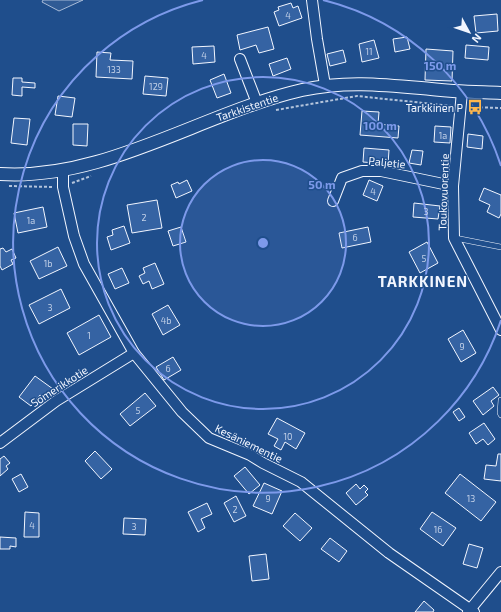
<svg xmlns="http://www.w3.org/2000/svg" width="501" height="612" viewBox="0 0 501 612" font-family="'Exo 2',sans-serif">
	<rect width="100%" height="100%" fill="#1f4e8c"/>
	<path fill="#305b95" stroke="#a8bbd7" d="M43 0H83L59 11 42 2Z"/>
	<g fill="#3563a3" stroke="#f2f6ff">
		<path d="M291 3 293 8 298 6 302 18 279 26 274 12 279 10 278 7Z"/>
		<path d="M497 14 498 31 476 33 474 16Z"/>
		<path d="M268 27 274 49 259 53 256 45 240 50 237 35Z"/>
		<path d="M407 37 410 49 395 52 393 39Z"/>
		<path d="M374 40 379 58 362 62 359 44Z"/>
		<path d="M466 45 489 47 488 60 465 58Z"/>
		<path d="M214 46 215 62 193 64 192 47Z"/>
		<path d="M426 49 453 51 452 81 425 80Z"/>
		<path d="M343 50 346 62 330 66 327 54Z"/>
		<path d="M97 52 111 53 110 60 133 61 132 79 96 77Z"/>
		<path d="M287 58 291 69 273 76 269 64Z"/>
		<path d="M224 74 231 93 217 98 210 80Z"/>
		<path d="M145 76 168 78 166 96 143 94Z"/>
		<path d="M13 78H22V82L35 83V88L22 87V96L12 95Z"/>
		<path d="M58 96 75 98 72 117 55 115Z"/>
		<path d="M362 111 379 112 378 124 399 126 398 138 360 135Z"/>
		<path d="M14 118 30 119 27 145 11 143Z"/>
		<path d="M73 124H88L87 146 73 145Z"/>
		<path d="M435 126 451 127 450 143 434 142Z"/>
		<path d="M468 134 483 136 482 149 467 147Z"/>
		<path d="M364 148 389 150 388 164 363 162Z"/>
		<path d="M412 150 423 151 421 165 409 163Z"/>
		<path d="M187 180 192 191 176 198 171 185 178 182 179 184Z"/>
		<path d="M369 180 383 186 377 201 363 195Z"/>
		<path d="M484 188 501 195V214L499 218 487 212 490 205 479 200Z"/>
		<path d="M157 200 162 228 132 233 127 205Z"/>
		<path d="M414 203 440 206 438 219 413 217Z"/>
		<path d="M43 207 47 227 18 233 14 213Z"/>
		<path d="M124 226 130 243 111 250 107 237 113 235 112 230Z"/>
		<path d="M181 227 186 242 173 246 168 231Z"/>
		<path d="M368 227 371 242 342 248 339 233Z"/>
		<path d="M427 242 438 263 420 273 409 252Z"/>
		<path d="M58 247 67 266 39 279 30 261Z"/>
		<path d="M3 248 6 252 12 249 16 258 11 260 13 264 2 270 0 266V249Z"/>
		<path d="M155 263 164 284 152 289 149 281 143 284 139 276 145 273 143 268Z"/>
		<path d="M122 268 129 283 115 289 108 274Z"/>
		<path d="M61 289 70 308 39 324 29 305Z"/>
		<path d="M168 305 180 325 163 335 152 314Z"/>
		<path d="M99 315 111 337 79 355 67 333Z"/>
		<path d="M463 330 476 353 461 362 448 339Z"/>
		<path d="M173 357 181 370 164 380 156 367Z"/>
		<path d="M35 376 53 389 45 399 40 395 31 406 19 397Z"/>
		<path d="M493 387 499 395 491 401 494 406 483 415 473 401Z"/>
		<path d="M145 393 156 406 130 426 120 414Z"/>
		<path d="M459 408 465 417 459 421 453 412Z"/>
		<path d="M277 418 305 433 296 449 285 442 281 450 274 446 278 439 268 434Z"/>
		<path d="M484 423 495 439 488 445 483 439 476 444 469 433Z"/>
		<path d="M95 451 112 469 101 479 85 461Z"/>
		<path d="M498 454H501V481L484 479 486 465 496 466Z"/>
		<path d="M4 456 10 463 6 466 8 469 0 476V459Z"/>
		<path d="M245 467 260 485 249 494 234 476Z"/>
		<path d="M21 474 28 487 19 492 12 479Z"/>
		<path d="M460 474 496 502 481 521 445 493Z"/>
		<path d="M264 483 282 491 272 514 253 506Z"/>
		<path d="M356 484 360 489 364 485 368 489 365 492 368 495 356 505 346 493Z"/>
		<path d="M236 496 246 516 234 522 224 503Z"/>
		<path d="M207 503 212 514 201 519 205 528 198 532 188 512Z"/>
		<path d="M25 512 39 513V537H24Z"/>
		<path d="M432 512 456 528 443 546 420 529Z"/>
		<path d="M295 513 312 528 300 541 283 526Z"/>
		<path d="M124 518 146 519 145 535 123 534Z"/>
		<path d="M0 537 16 538V547L10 546V549H0Z"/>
		<path d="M330 538 347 551 339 562 321 549Z"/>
		<path d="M469 544 483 548 477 568 463 564Z"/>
		<path d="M266 554 269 579 252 581 249 556Z"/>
		<path d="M424 601 434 610 433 612H415Z"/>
	</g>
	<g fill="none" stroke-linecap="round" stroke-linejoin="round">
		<g stroke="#f2f6ff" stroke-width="6">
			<g id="service">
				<path d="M455 238 501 247"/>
				<path d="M501 400 500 413 501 415"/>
			</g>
		</g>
		<g stroke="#f2f6ff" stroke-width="12">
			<g id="minor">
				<path d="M312 0 317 39 325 85"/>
				<path d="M240 59 257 103"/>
				<path d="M462 92 453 186 454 238 501 330"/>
				<path d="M63 169V187L74 236 84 264 134 353 182 412 209 438 250 455 263 463 301 482 389 553 474 612"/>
				<path d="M333 201 342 178 362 171H381L453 186"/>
				<path d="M0 443 56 401 134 353"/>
				<path d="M468 612 501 572"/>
			</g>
		</g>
		<g stroke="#f2f6ff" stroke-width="14">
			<path id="tertiary" d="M0 174C104 181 202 113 302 90 346 80 387 85 431 89 455 92 478 92 501 93"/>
		</g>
		<g stroke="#b3c4dc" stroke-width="2" stroke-dasharray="3 2" stroke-linecap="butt">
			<path d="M470 107 501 108"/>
			<path d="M276 110 357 96 452 106"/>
			<path d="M72 183 91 176"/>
			<path d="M9 186 53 187"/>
		</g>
		<use href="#service" stroke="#1f4e8c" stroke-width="5"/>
		<use href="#minor" stroke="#1f4e8c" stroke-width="10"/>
		<use href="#tertiary" stroke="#1f4e8c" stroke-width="12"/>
	</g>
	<circle cx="263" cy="243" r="83" fill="#7d9aea" fill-opacity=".12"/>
	<g fill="none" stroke="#7d9aea" stroke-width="2">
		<circle cx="263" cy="243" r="83"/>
		<circle cx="263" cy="243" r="166"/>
		<path d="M501 320A250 250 0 1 1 203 0M323 0A250 250 0 0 1 501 166"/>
	</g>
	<defs>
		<g id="bus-bare" transform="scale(1.2)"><path d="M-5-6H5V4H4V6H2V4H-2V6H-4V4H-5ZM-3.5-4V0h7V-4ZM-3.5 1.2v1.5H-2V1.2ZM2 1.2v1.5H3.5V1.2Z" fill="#ffb74d" stroke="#1f4e8c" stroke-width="2.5" paint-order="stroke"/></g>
	</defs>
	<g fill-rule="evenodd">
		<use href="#bus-bare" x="475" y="107"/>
	</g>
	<g text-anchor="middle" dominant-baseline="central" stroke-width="3" stroke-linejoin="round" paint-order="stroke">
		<g font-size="9" fill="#c3d1e8">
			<text x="288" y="15">4</text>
			<text x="369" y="51">11</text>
			<text x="204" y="55">4</text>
			<text x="114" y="69">133</text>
			<text x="156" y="86">129</text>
			<text x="443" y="135">1a</text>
			<text x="373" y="191">4</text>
			<text x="426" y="211">3</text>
			<text x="144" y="217">2</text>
			<text x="31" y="220">1a</text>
			<text x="355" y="237">6</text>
			<text x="424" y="258">5</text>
			<text x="48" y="263">1b</text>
			<text x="50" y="307">3</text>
			<text x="166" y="320">4b</text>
			<text x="89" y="335">1</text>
			<text x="462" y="346">9</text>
			<text x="168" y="368">6</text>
			<text x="138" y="410">5</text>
			<text x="288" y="436">10</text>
			<text x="268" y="498">9</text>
			<text x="471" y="498">13</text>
			<text x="235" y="509">2</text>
			<text x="32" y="525">4</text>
			<text x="134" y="526">3</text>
			<text x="438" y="529">16</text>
		</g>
		<g font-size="11" fill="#f2f6ff" stroke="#1f4e8c">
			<text transform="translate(247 107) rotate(-19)">Tarkkistentie</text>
			<text transform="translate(387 162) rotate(6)">Paljetie</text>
			<text transform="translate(443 192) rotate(-88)">Toukovuorentie</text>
			<text transform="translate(59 386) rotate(-33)">Somerikkotie</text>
			<text transform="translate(249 443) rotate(26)">Kesäniementie</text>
		</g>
		<g font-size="11" fill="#f2f6ff" stroke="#1f4e8c" text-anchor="end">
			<text x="463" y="107">Tarkkinen P</text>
		</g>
		<g font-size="15" font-weight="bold" letter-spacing="1" fill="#f2f6ff" stroke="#1f4e8c">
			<text x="423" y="281">TARKKINEN</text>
		</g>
	</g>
	<circle cx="263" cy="243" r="6" fill="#7d9aea" stroke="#1f4e8c" stroke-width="2"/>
	<g font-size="12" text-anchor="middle" font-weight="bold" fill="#7d9aea" stroke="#1f4e8c" stroke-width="3" stroke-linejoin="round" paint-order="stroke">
		<text x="440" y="70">150 m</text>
		<text x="380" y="130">100 m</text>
		<text x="322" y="189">50 m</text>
	</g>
	<g transform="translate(469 32) rotate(130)" stroke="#1f4e8c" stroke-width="3" paint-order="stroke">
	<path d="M0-3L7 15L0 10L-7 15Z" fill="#f2f6ff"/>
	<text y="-6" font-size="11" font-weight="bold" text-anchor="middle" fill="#f2f6ff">N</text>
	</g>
</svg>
